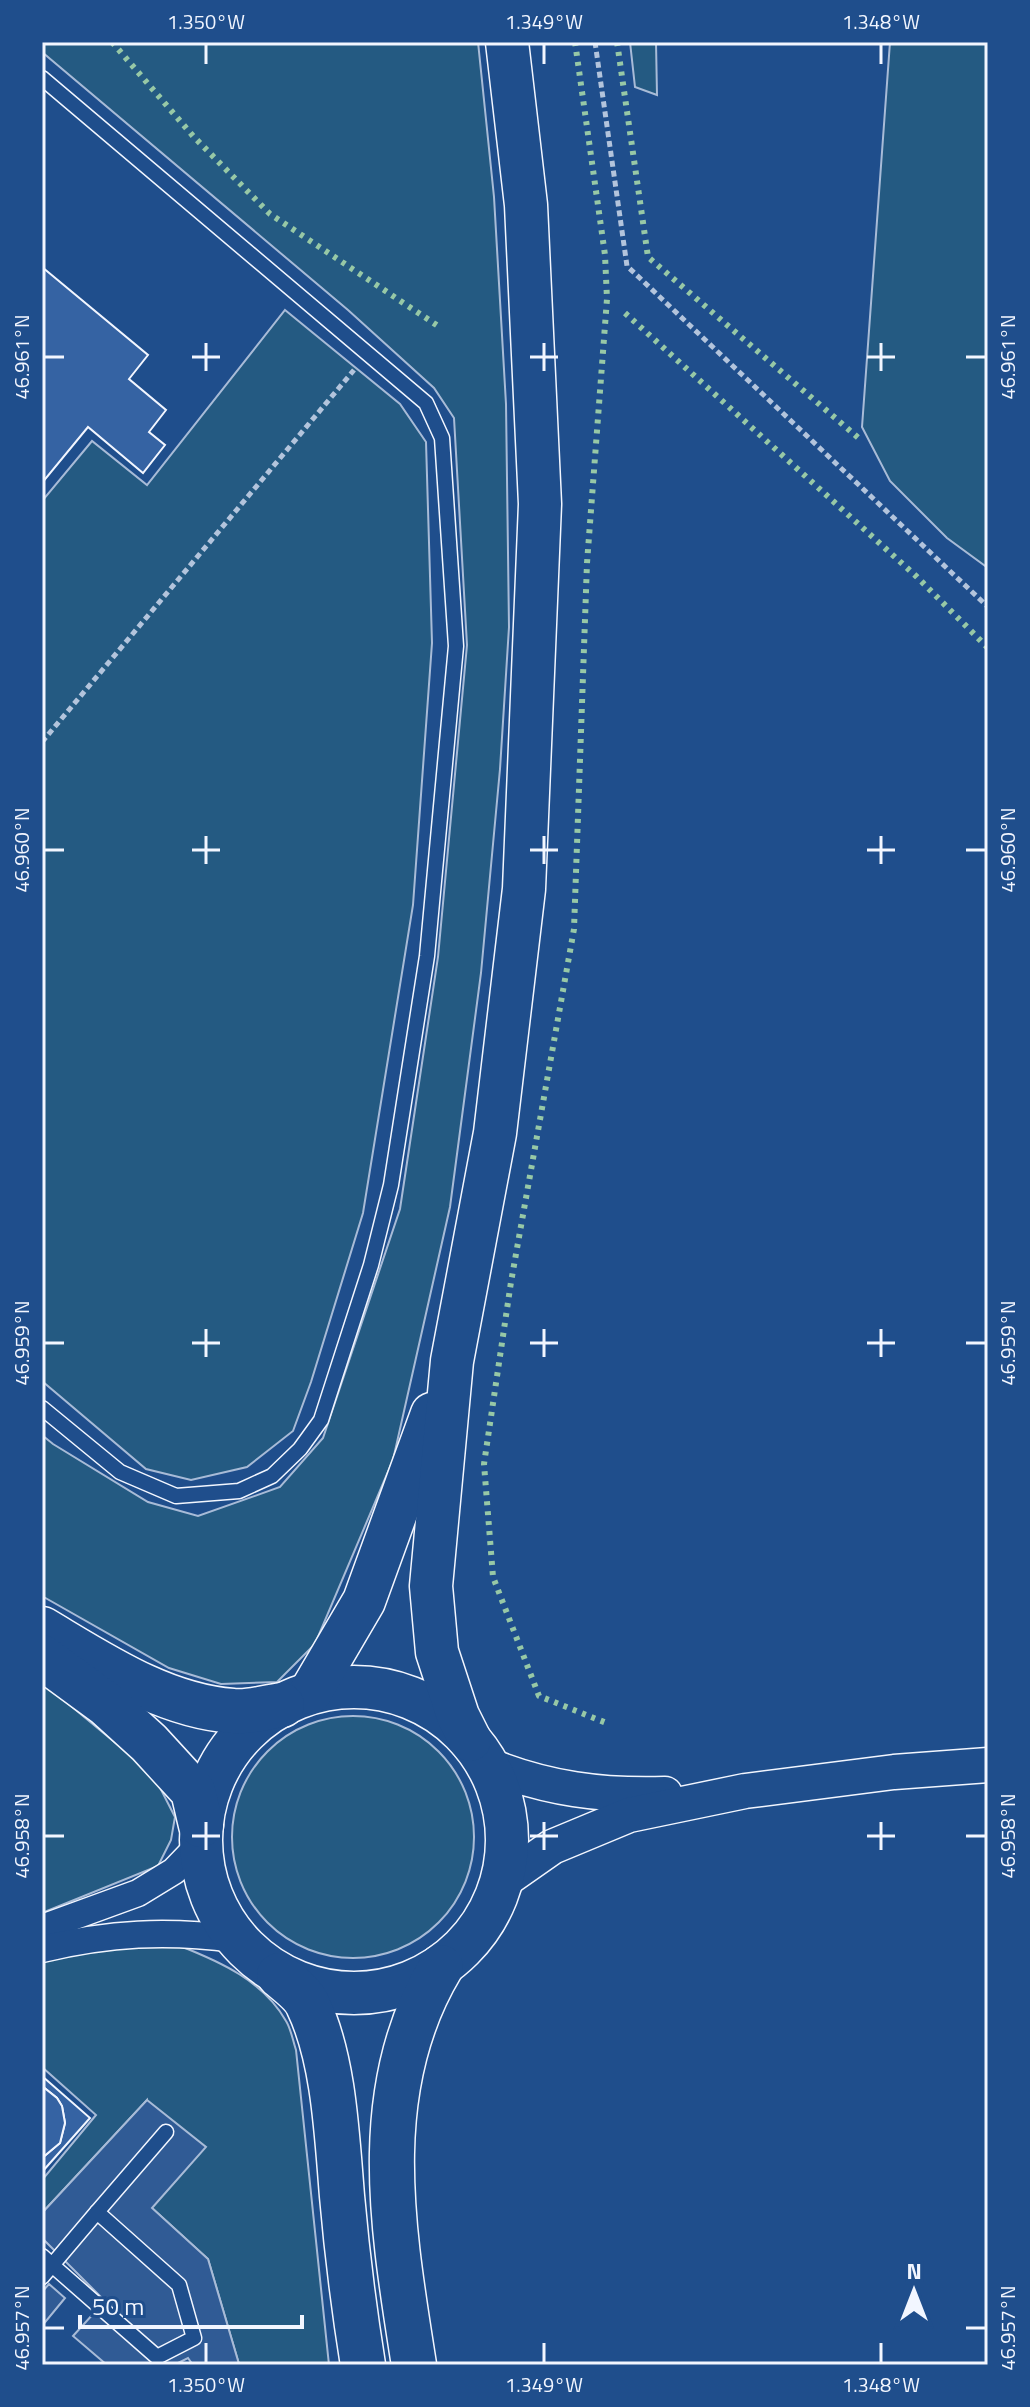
<svg xmlns="http://www.w3.org/2000/svg" width="1030" height="2407" viewBox="0 0 1030 2407" font-family="'Titillium Web',sans-serif">
	<rect width="100%" height="100%" fill="#1f4e8c"/>
	<g fill="#245a82" stroke="#a8bbd7" stroke-width="2">
		<path d="M42 42H478L494 197 506 404 509 627 500 769 481 973 450 1207 393 1460 315 1644 277 1682 221 1684 169 1668 42 1596V1435L53 1444 148 1502 198 1516 280 1487 323 1438 400 1209 438 957 467 645 454 418 434 388 348 310 42 52Z"/>
		<path d="M630 42H656L657 95 635 87Z"/>
		<path d="M890 42H988V568L947 538 890 481 862 427Z"/>
		<path d="M285 310 400 404 426 442 432 643 413 905 363 1213 311 1382 293 1431 247 1467 191 1480 146 1469 42 1381V501L92 441 147 485Z"/>
		<path d="M42 1682 153 1774 175 1817 171 1840 158 1866 42 1913Z"/>
		<circle cx="353" cy="1837" r="121"/>
		<path d="M180 1946C221 1962 263 1981 286 2021 291 2029 293 2041 296 2050L329 2365 239 2364 208 2259 152 2208 147 2100 42 2213V2180L96 2115 42 2067V1960L93 1948Z"/>
	</g>
	<g fill="#305b95" stroke="#a8bbd7" stroke-width="2">
		<path d="M147 2100 206 2147 152 2208 208 2259 239 2364 236 2365H193L188 2358 174 2365H107L73 2336 105 2301 42 2238V2213Z"/>
		<path d="M49 2284 65 2298 42 2326V2292Z"/>
	</g>
	<g fill="#3563a3" stroke="#f2f6ff" stroke-width="2">
		<path d="M42 267 148 355 129 379 166 410 149 432 165 445 143 473 88 427 42 483Z"/>
		<path d="M42 2076 90 2118 42 2172V2158L60 2143 65 2123 62 2106 57 2098 42 2086Z"/>
		<path d="M42 2086 57 2098 62 2106 65 2123 60 2143 42 2158Z"/>
	</g>
	<g fill="none" stroke-linecap="round" stroke-linejoin="round">
		<g stroke="#f2f6ff" stroke-width="17">
			<g id="service">
				<path d="M42 78 426 403 442 438 456 646 427 956 391 1185 371 1265 321 1420 300 1449 272 1476 239 1491 176 1496 120 1472 42 1408"/>
				<path d="M97 2212 166 2132"/>
				<path d="M42 2256 52 2265 157 2357 194 2338 179 2285 97 2212 42 2277"/>
			</g>
		</g>
		<g stroke="#f2f6ff" stroke-width="29">
			<g id="minor">
				<path d="M42 1928 138 1893 174 1871 200 1844"/>
				<path d="M42 1949C110 1933 166 1930 235 1939"/>
			</g>
		</g>
		<g stroke="#f2f6ff" stroke-width="37">
			<g id="tertiary">
				<path d="M488 1765C547 1789 602 1796 665 1794"/>
				<path d="M502 1882 552 1847 629 1815 745 1791 894 1772 988 1765"/>
			</g>
		</g>
		<g stroke="#f2f6ff" stroke-width="45">
			<g id="primary">
				<circle cx="354" cy="1840" r="153"/>
				<path d="M310 1693 364 1601 432 1414"/>
				<path d="M470 1740 458 1716 437 1652 431 1586 452 1361 495 1133 524 889 540 504 526 205 507 42"/>
			</g>
		</g>
		<g stroke="#f2f6ff" stroke-width="47">
			<g id="trunk">
				<path d="M279 1975C288 1983 303 1993 308 2005 334 2059 337 2136 342 2196 347 2253 354 2309 363 2365"/>
				<path d="M414 2365C393 2231 367 2090 441 1967"/>
			</g>
		</g>
		<g stroke="#f2f6ff" stroke-width="47">
			<g id="motorway">
				<path d="M42 1629C101 1664 163 1706 233 1711 248 1713 266 1707 282 1705"/>
				<path d="M42 1657 106 1704 149 1743 193 1791 201 1825"/>
			</g>
		</g>
		<g stroke="#b3c4dc" stroke-width="5" stroke-dasharray="6 4" stroke-linecap="butt">
			<path d="M595 42 627 266 988 607"/>
			<path d="M42 742 354 370"/>
		</g>
		<use href="#service" stroke="#1f4e8c" stroke-width="14"/>
		<use href="#minor" stroke="#1f4e8c" stroke-width="26"/>
		<use href="#tertiary" stroke="#1f4e8c" stroke-width="34"/>
		<use href="#primary" stroke="#1f4e8c" stroke-width="42"/>
		<use href="#trunk" stroke="#1f4e8c" stroke-width="44"/>
		<use href="#motorway" stroke="#1f4e8c" stroke-width="44"/>
		<g stroke="#97c8a6" stroke-width="6" stroke-dasharray="4 6" stroke-linecap="butt">
			<path d="M112 42 193 136 270 214 441 328"/>
			<path d="M575 42 605 255 607 299 587 563 574 929 511 1282 484 1464 493 1577 539 1696 609 1724"/>
			<path d="M617 42 648 257 862 441"/>
			<path d="M625 313 917 577 988 648"/>
		</g>
	</g>
	<path fill="none" stroke="#f2f6ff" stroke-width="3" d="M206 44V64M544 44V64M881 44V64M206 343V371M544 343V371M881 343V371M44 357H64M192 357H220M530 357H558M867 357H895M966 357H986M206 836V864M544 836V864M881 836V864M44 850H64M192 850H220M530 850H558M867 850H895M966 850H986M206 1329V1357M544 1329V1357M881 1329V1357M44 1343H64M192 1343H220M530 1343H558M867 1343H895M966 1343H986M206 1822V1850M544 1822V1850M881 1822V1850M44 1836H64M192 1836H220M530 1836H558M867 1836H895M966 1836H986M44 2328H64M966 2328H986M206 2343V2363M544 2343V2363M881 2343V2363"/>
	<rect width="1030" height="2407" fill="none" stroke="#1f4e8c" stroke-width="88"/>
	<g transform="translate(914 2291)" stroke="#1f4e8c" stroke-width="6" paint-order="stroke">
	<path d="M0-6L14 30L0 20L-14 30Z" fill="#f2f6ff"/>
	<text y="-12" font-size="22" font-weight="bold" text-anchor="middle" fill="#f2f6ff">N</text>
	</g>
	<path d="M80 2315v12h222v-12" fill="none" stroke="#f2f6ff" stroke-width="4"/>
	<text x="92" y="2315" font-size="24" fill="#f2f6ff" stroke="#1f4e8c" stroke-width="6" paint-order="stroke">50 m</text>
	<rect x="44" y="44" width="942" height="2319" fill="none" stroke="#f2f6ff" stroke-width="3"/>
	<g font-size="20" text-anchor="middle" fill="#f2f6ff">
		<text x="206" y="29">1.350°W</text>
		<text x="544" y="29">1.349°W</text>
		<text x="881" y="29">1.348°W</text>
		<text transform="translate(22 357) rotate(-90)" y="7">46.961°N</text>
		<text transform="translate(1008 357) rotate(-90)" y="7">46.961°N</text>
		<text transform="translate(22 850) rotate(-90)" y="7">46.960°N</text>
		<text transform="translate(1008 850) rotate(-90)" y="7">46.960°N</text>
		<text transform="translate(22 1343) rotate(-90)" y="7">46.959°N</text>
		<text transform="translate(1008 1343) rotate(-90)" y="7">46.959°N</text>
		<text transform="translate(22 1836) rotate(-90)" y="7">46.958°N</text>
		<text transform="translate(1008 1836) rotate(-90)" y="7">46.958°N</text>
		<text transform="translate(22 2328) rotate(-90)" y="7">46.957°N</text>
		<text transform="translate(1008 2328) rotate(-90)" y="7">46.957°N</text>
		<text x="206" y="2392">1.350°W</text>
		<text x="544" y="2392">1.349°W</text>
		<text x="881" y="2392">1.348°W</text>
	</g>
</svg>
